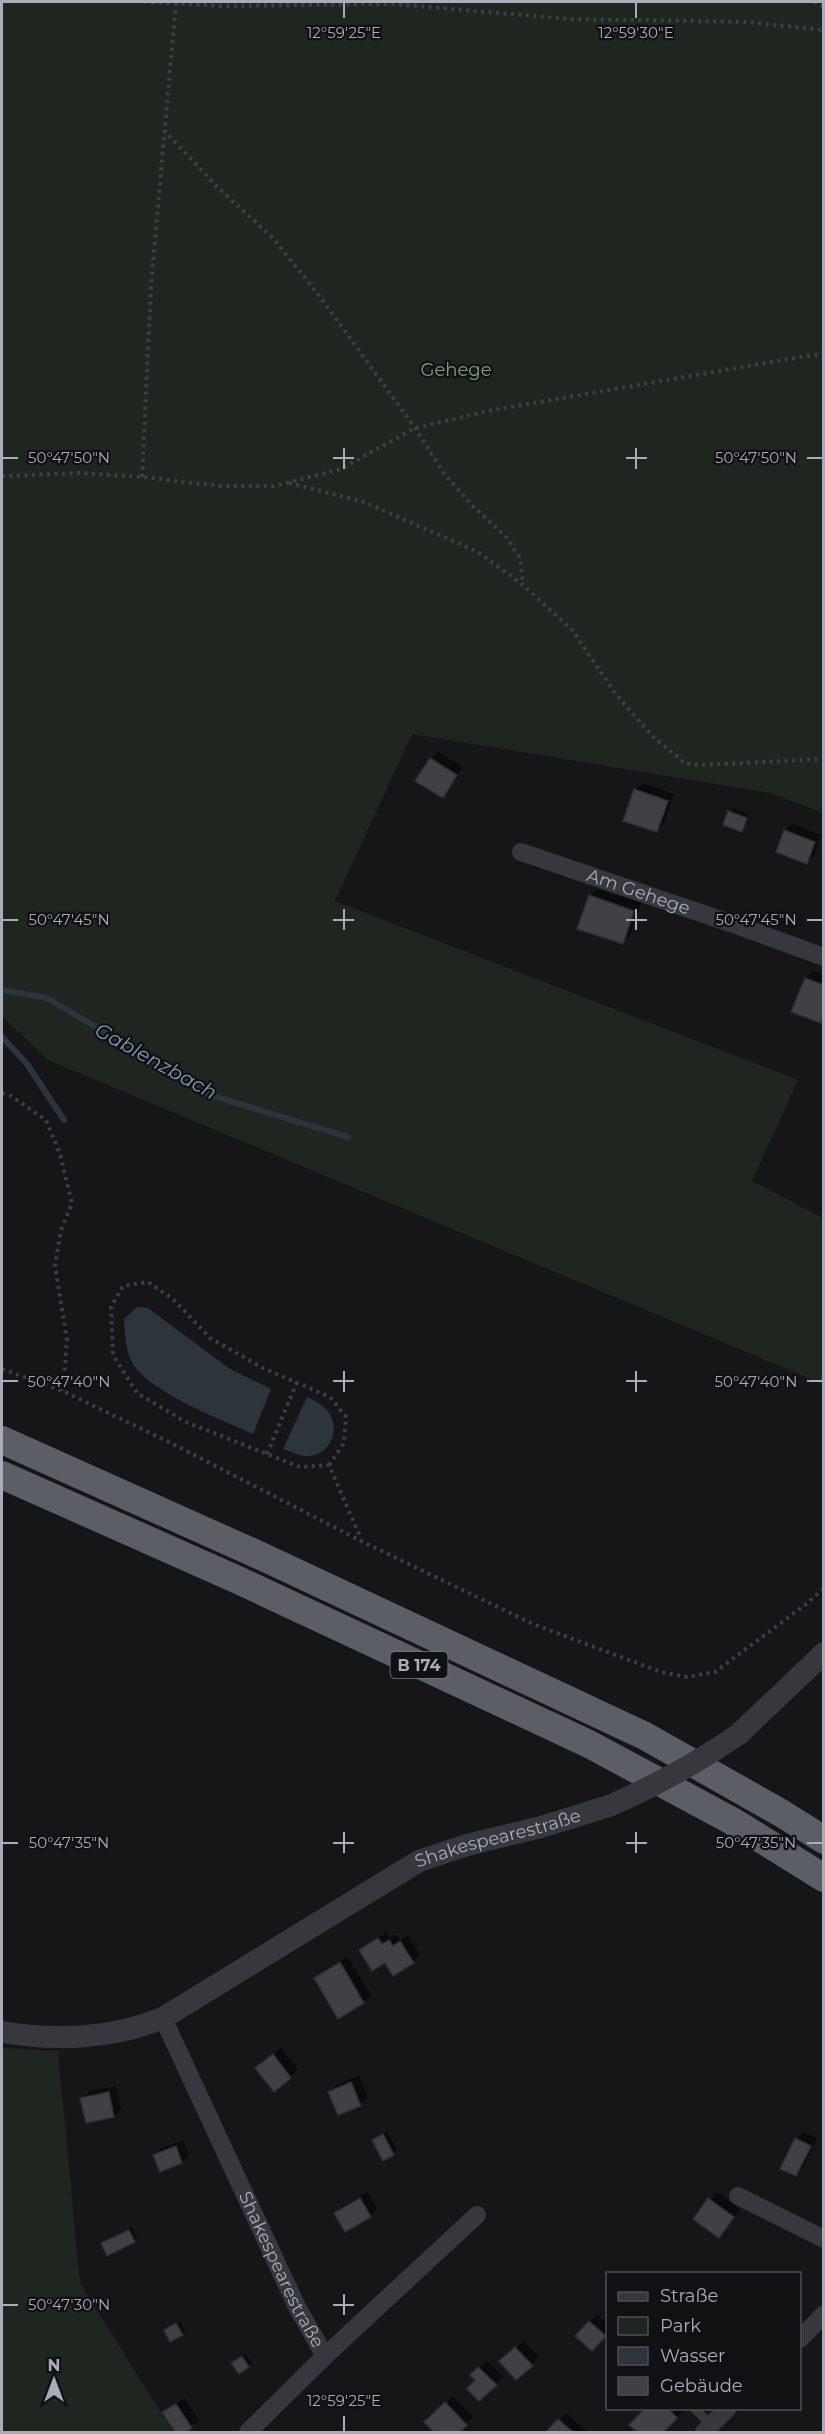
<svg xmlns="http://www.w3.org/2000/svg" width="825" height="2434" viewBox="0 0 825 2434" font-family="Montserrat,sans-serif">
	<rect width="100%" height="100%" fill="#161618"/>
	<g fill="#1e261f">
		<path d="M2 2H823V813L770 793 412 734 335 901 798 1080 752 1181 823 1218V1384L48 1060 2 1016Z"/>
		<path d="M2 2048 58 2051 80 2283 173 2432H2Z"/>
	</g>
	<g fill="#2c353c">
		<path d="M137 1307 148 1308 230 1369 271 1389 253 1434C222 1420 150 1392 133 1364 125 1350 125 1334 124 1319Z"/>
		<path d="M307 1397C315 1401 324 1405 329 1413 341 1431 329 1457 306 1456 299 1456 290 1451 283 1449Z"/>
	</g>
	<g fill="#0007">
		<path d="M438 752 463 767 442 796 431 759Z"/>
		<path d="M643 783 674 794 664 823 657 831 636 790Z"/>
		<path d="M733 808 749 814 741 830 729 812Z"/>
		<path d="M792 824 821 835 814 855 806 862 785 831Z"/>
		<path d="M597 889 641 903 630 935 622 943 590 896Z"/>
		<path d="M813 971 824 975V1018L820 1021 806 978Z"/>
		<path d="M386 1932 390 1938 396 1934 400 1940 408 1935 420 1955 413 1962 385 1961 361 1950Z"/>
		<path d="M347 1956 371 1995 363 2002 316 1978 323 1971Z"/>
		<path d="M281 2048 298 2070 274 2090 264 2061Z"/>
		<path d="M359 2075 368 2097 360 2104 339 2113 330 2092 337 2085Z"/>
		<path d="M116 2086 121 2109 114 2116 82 2099 89 2091Z"/>
		<path d="M387 2132 397 2150 384 2158 374 2140Z"/>
		<path d="M803 2132 817 2138 803 2167 796 2175V2139Z"/>
		<path d="M183 2140 189 2155 182 2162 155 2155 162 2148Z"/>
		<path d="M368 2192 377 2209 370 2216 336 2213 343 2206Z"/>
		<path d="M717 2192 740 2209 719 2236 695 2219Z"/>
		<path d="M132 2228 137 2238 134 2241 103 2243Z"/>
		<path d="M597 2315 608 2324V2333L592 2349 578 2336Z"/>
		<path d="M180 2321 185 2331 182 2334 166 2330Z"/>
		<path d="M524 2341 539 2357 516 2378 508 2354Z"/>
		<path d="M245 2354 252 2363 239 2372 233 2363Z"/>
		<path d="M487 2361 503 2377 479 2399 477 2379 472 2375Z"/>
		<path d="M453 2396 473 2417 457 2432H436L427 2422Z"/>
		<path d="M184 2398 199 2420 183 2432H177L164 2413Z"/>
		<path d="M647 2408H682L684 2410 662 2432H639L631 2425Z"/>
		<path d="M566 2413 588 2432H548Z"/>
	</g>
	<g fill="none" stroke-linecap="round" stroke-linejoin="round">
		<g stroke="#2c353c" stroke-width="6">
			<path d="M2 990 47 998 210 1095 348 1137"/>
			<path d="M2 1037 27 1064 64 1120"/>
		</g>
	</g>
	<g fill="#404145" stroke="#303034" stroke-width="1.5">
		<path d="M430 758 457 775 443 798 415 781Z"/>
		<path d="M634 789 668 801 657 832 623 821Z"/>
		<path d="M728 811 747 818 742 832 723 825Z"/>
		<path d="M784 830 815 842 807 864 776 852Z"/>
		<path d="M589 895 634 911 623 944 577 929Z"/>
		<path d="M805 978 824 985V1016L821 1023 791 1012Z"/>
		<path d="M378 1938 382 1944 389 1940 393 1946 400 1941 414 1963 393 1976 385 1963 372 1971 359 1950Z"/>
		<path d="M340 1962 364 2003 338 2019 314 1978Z"/>
		<path d="M273 2054 291 2078 274 2092 255 2068Z"/>
		<path d="M351 2082 361 2106 338 2115 328 2092Z"/>
		<path d="M109 2092 114 2117 86 2123 80 2098Z"/>
		<path d="M383 2134 394 2155 383 2161 372 2140Z"/>
		<path d="M795 2138 811 2146 796 2176 780 2169Z"/>
		<path d="M176 2146 182 2163 160 2172 153 2155Z"/>
		<path d="M360 2198 371 2217 345 2232 334 2213Z"/>
		<path d="M708 2198 734 2217 719 2238 693 2219Z"/>
		<path d="M129 2230 135 2242 107 2256 101 2243Z"/>
		<path d="M589 2321 606 2336 592 2351 575 2336Z"/>
		<path d="M176 2323 183 2335 170 2342 164 2330Z"/>
		<path d="M515 2347 533 2366 516 2380 499 2361Z"/>
		<path d="M242 2356 249 2367 239 2374 231 2363Z"/>
		<path d="M478 2367 497 2385 479 2401 467 2389 475 2380 470 2375Z"/>
		<path d="M445 2402 467 2425 460 2432H434L424 2422Z"/>
		<path d="M176 2404 192 2428 186 2432H175L162 2412Z"/>
		<path d="M645 2408H668L677 2418 664 2432H637L629 2425Z"/>
		<path d="M558 2419 573 2432H546Z"/>
	</g>
	<g fill="none" stroke-linecap="round" stroke-linejoin="round">
		<g stroke="#3d3f44" stroke-width="4" stroke-dasharray="3 4.5" stroke-linecap="butt">
			<path d="M144 2 221 6 393 4 569 19 746 22 824 30"/>
			<path d="M814 2 824 7"/>
			<path d="M164 130 216 186 272 237 321 298 415 428 445 475 473 506 507 538 520 558 523 584"/>
			<path d="M2 476 80 473 142 477 220 486H274L341 469 415 428 493 410 824 353"/>
			<path d="M142 477 151 286 176 2"/>
			<path d="M289 483 364 502 478 552 523 585 572 630 615 693 652 736 686 764 702 765 824 759"/>
			<path d="M2 1093 11 1096 46 1120 60 1154 72 1203 61 1230 55 1266 67 1340 63 1391"/>
			<path d="M2 1369 63 1391 177 1446 361 1541 533 1624 661 1672 687 1677 715 1672 805 1605 824 1588"/>
			<path d="M267 1454 297 1382"/>
			<path d="M329 1465 344 1443 346 1417 330 1397 263 1368 210 1338 173 1299 148 1282 123 1286 111 1307 113 1355 137 1393 186 1422 300 1467 329 1465 361 1539"/>
		</g>
		<path stroke="#37383d" stroke-width="9" d="M694 2408 711 2425"/>
		<g stroke="#37383d" stroke-width="18">
			<path id="s1" d="M521 852 736 925 824 957"/>
			<path id="s2" d="M163 2018 297 2307 325 2356 248 2432"/>
			<path d="M738 2196 824 2239"/>
			<path d="M800 2339 824 2314"/>
			<path d="M325 2356 477 2215"/>
			<path d="M704 2432 728 2408"/>
		</g>
		<g stroke="#37383d" stroke-width="22">
			<path d="M739 1734 824 1653"/>
			<path id="s3" d="M2 2032C55 2041 113 2039 163 2018L419 1861 467 1845 541 1827 609 1806"/>
		</g>
		<g stroke="#5b5e65" stroke-width="28">
			<path d="M2 1440 263 1557 645 1736 781 1813 824 1840"/>
			<path d="M2 1475 238 1580 589 1744 732 1821 824 1878"/>
		</g>
		<path stroke="#37383d" stroke-width="22" d="M609 1806C655 1786 697 1763 739 1734"/>
	</g>
	<path fill="none" stroke="#a8adb8" stroke-width="2" d="M344 3V18M636 3V18M344 448V469M636 448V469M3 458H18M333 458H354M626 458H647M807 458H822M344 909V930M636 909V930M3 920H18M333 920H354M626 920H647M807 920H822M344 1371V1392M636 1371V1392M3 1381H18M333 1381H354M626 1381H647M807 1381H822M344 1832V1853M636 1832V1853M3 1843H18M333 1843H354M626 1843H647M807 1843H822M344 2294V2315M3 2305H18M333 2305H354M344 2416V2431"/>
	<g text-anchor="middle" dominant-baseline="central" stroke-width="4.5" stroke-linejoin="round" paint-order="stroke">
		<rect fill="#111113" stroke="#7b7e86" stroke-width="1.5" x="390.5" y="1652" width="57" height="26" rx="4.5"/>
		<g font-size="16" font-weight="bold" fill="#a8adb8">
			<text x="419" y="1665">B 174</text>
		</g>
		<g font-size="18" fill="#7fa381" stroke="#111113">
			<text x="456" y="370">Gehege</text>
		</g>
		<g font-size="18" fill="#a8adb8" stroke="#111113">
			<text stroke="none"><textPath href="#s1" startOffset="124">Am Gehege</textPath></text>
			<text stroke="none"><textPath href="#s3" startOffset="546">Shakespearestraße</textPath></text>
			<text stroke="none"><textPath href="#s2" startOffset="278">Shakespearestraße</textPath></text>
		</g>
		<g font-size="20" font-style="italic" fill="#7f9bb3" stroke="#111113">
			<text transform="translate(156 1061) rotate(29)">Gablenzbach</text>
		</g>
	</g>
	<g font-size="15" text-anchor="middle" fill="#a8adb8" stroke="#111113" stroke-width="4.5" stroke-linejoin="round" paint-order="stroke">
		<text x="344" y="38">12°59'25"E</text>
		<text x="636" y="38">12°59'30"E</text>
		<text x="69" y="463">50°47'50"N</text>
		<text x="756" y="463">50°47'50"N</text>
		<text x="69" y="925">50°47'45"N</text>
		<text x="756" y="925">50°47'45"N</text>
		<text x="69" y="1387">50°47'40"N</text>
		<text x="756" y="1387">50°47'40"N</text>
		<text x="69" y="1848">50°47'35"N</text>
		<text x="756" y="1848">50°47'35"N</text>
		<text x="69" y="2310">50°47'30"N</text>
		<text x="344" y="2406">12°59'25"E</text>
	</g>
	<rect width="825" height="2434" fill="none" stroke="#a8adb8" stroke-width="6"/>
	<rect x="606" y="2272" width="195" height="138" fill="#111113" stroke="#4d4f55" stroke-width="1.5"/>
	<rect x="618" y="2292" width="30" height="9" fill="#37383d" stroke="#4d4f55" stroke-width="1.5"/>
	<text x="660" y="2302" font-size="18" fill="#a8adb8">Straße</text>
	<rect x="618" y="2317" width="30" height="18" fill="#1e261f" stroke="#4d4f55" stroke-width="1.5"/>
	<text x="660" y="2332" font-size="18" fill="#a8adb8">Park</text>
	<rect x="618" y="2347" width="30" height="18" fill="#2c353c" stroke="#4d4f55" stroke-width="1.5"/>
	<text x="660" y="2362" font-size="18" fill="#a8adb8">Wasser</text>
	<rect x="618" y="2377" width="30" height="18" fill="#404145" stroke="#4d4f55" stroke-width="1.5"/>
	<text x="660" y="2392" font-size="18" fill="#a8adb8">Gebäude</text>
	<g transform="translate(54 2380)" stroke="#111113" stroke-width="4.5" paint-order="stroke">
	<path d="M0-4.5L10 22L0 15L-10 22Z" fill="#a8adb8"/>
	<text y="-9" font-size="16" font-weight="bold" text-anchor="middle" fill="#a8adb8">N</text>
	</g>
</svg>
